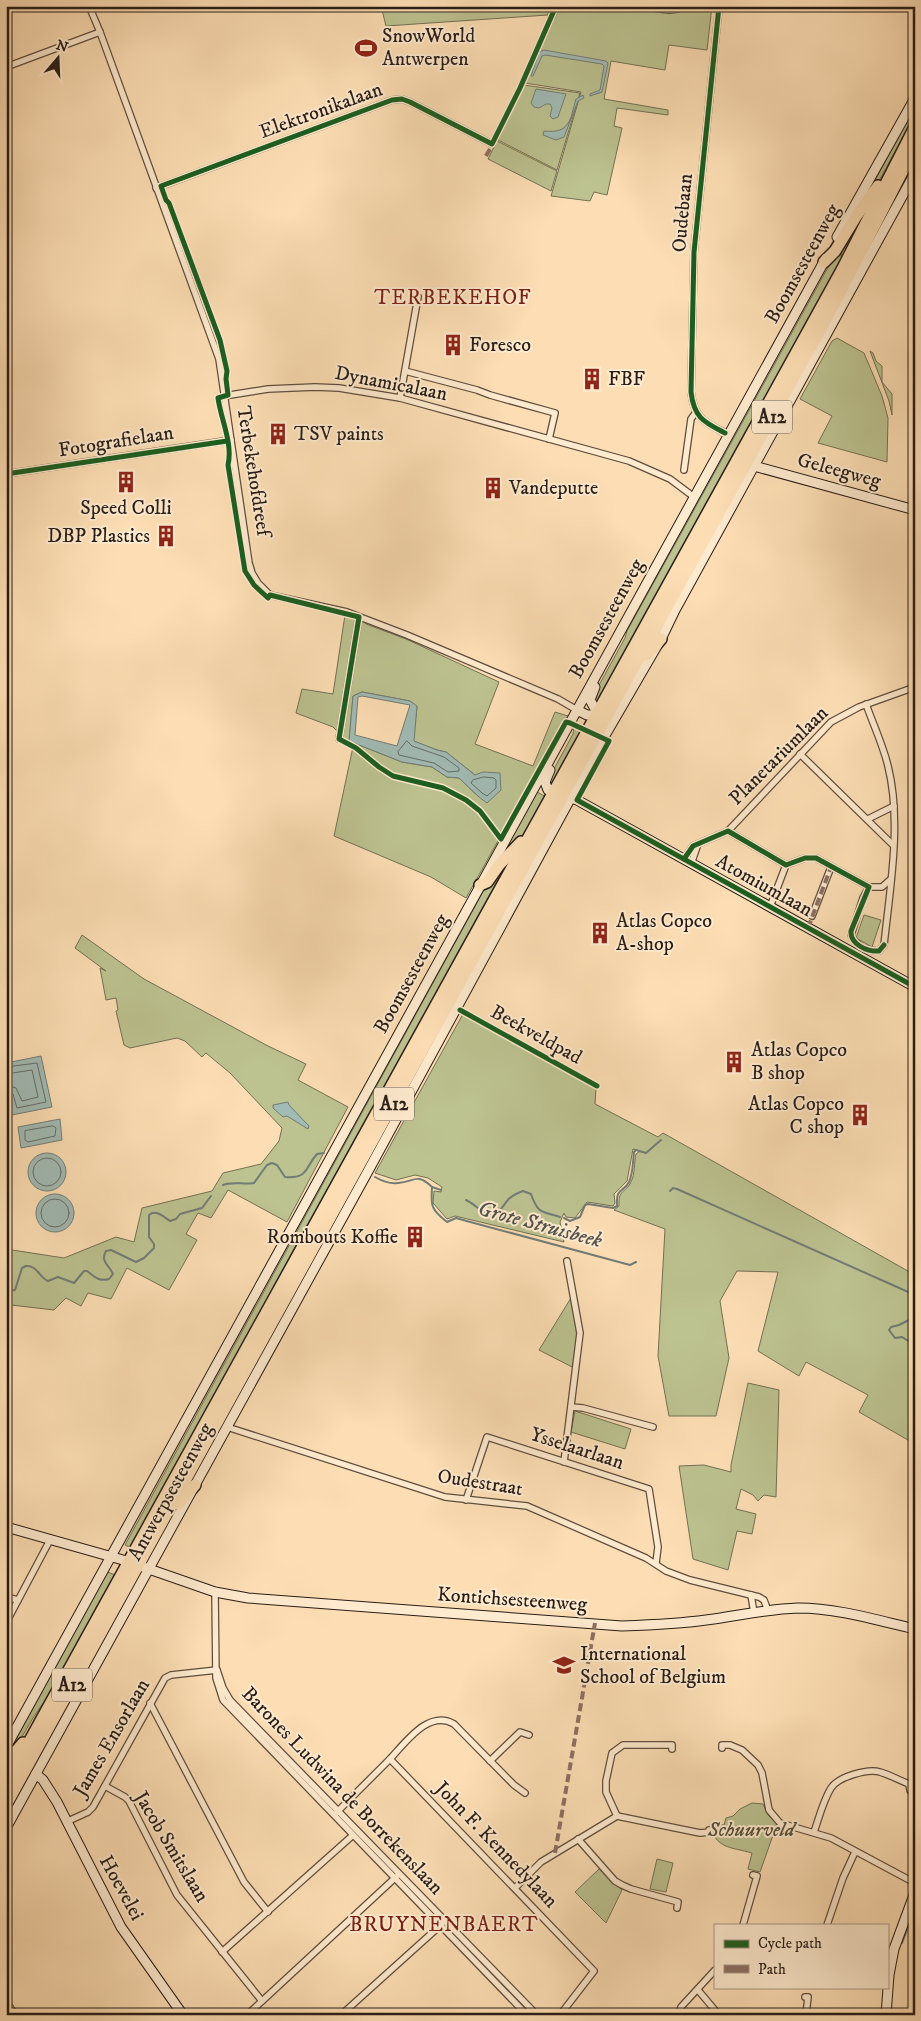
<svg xmlns="http://www.w3.org/2000/svg" width="921" height="2021" viewBox="0 0 921 2021" font-family="'IM FELL DW Pica',serif">
	<rect width="100%" height="100%" fill="#fddeb4"/>
	<filter id="stains"><feTurbulence type="fractalNoise" baseFrequency=".004" numOctaves="4"/><feColorMatrix values="0 0 0 0 .2 0 0 0 0 .09 0 0 0 0 .02 0 0 0 .5 -.17"/></filter>
	<radialGradient id="worn" r=".72"><stop offset=".6" stop-color="#630" stop-opacity="0"/><stop offset="1" stop-color="#630" stop-opacity=".3"/></radialGradient>
	<g fill="#bcc290" stroke="#727054" fill-rule="evenodd">
		<path d="M381 6H548V15L386 26Z"/>
		<path d="M560 6H636L673 12 687 9 690 6H712L707 50 669 45 665 70 611 61 604 99 668 110V115L617 108 614 126 622 128 607 195 594 192 590 201 551 196 581 92 525 83Z"/>
		<path d="M524 85 580 93 557 170 498 140Z"/>
		<path d="M915 107V115L880 179 865 199Z"/>
		<path d="M497 141 557 171 551 191 488 159Z"/>
		<path d="M842 242 841 261 598 706 594 702V694L625 638 627 631Z"/>
		<path d="M837 338 864 353 882 396 888 418 887 462 818 443 832 416 800 399 832 341Z"/>
		<path d="M870 351 873 353 876 361 882 366V382L892 394V415L889 401Z"/>
		<path d="M345 615 359 617 366 624 406 639 499 682 475 744 533 766 555 712 568 716 466 898 431 877 334 836 353 747 333 727 296 713 302 689 333 694ZM362 692 410 701 417 707 413 741 437 750 446 752 475 775 479 797 459 778 447 777 432 767 402 762 349 741 353 696Z"/>
		<path d="M574 727 584 732 553 789 549 784 550 776 573 734Z"/>
		<path d="M537 792 548 798 518 844 499 862C509 837 525 816 537 792Z"/>
		<path d="M514 853 131 1548 125 1545 490 879Z"/>
		<path d="M864 915 881 920 872 947 856 938Z"/>
		<path d="M82 935 144 979 268 1046 306 1064 298 1080 348 1107 287 1222 228 1190 211 1218 198 1213 186 1234 197 1240 169 1290 127 1268 111 1299 88 1293 81 1306 66 1298 54 1310 11 1305 6 1303V1249L64 1258 116 1237 134 1242 142 1208 212 1191 223 1173 261 1164 279 1141 282 1128 230 1073 206 1053 202 1057 185 1041 177 1038 130 1048 124 1045 116 1011 118 1010 116 998 106 1000 100 968 106 971 75 948Z"/>
		<path d="M463 1014 596 1087 595 1104 658 1137 663 1133 915 1275V1444L859 1412 868 1395 806 1362 799 1376 758 1351 778 1272 737 1271 720 1301 729 1358 716 1416H669L658 1356 665 1229 614 1210 619 1206C618 1189 625 1194 631 1182 635 1174 634 1163 636 1154L640 1151 633 1149 627 1181 614 1194 615 1203 613 1206 587 1202 575 1218 566 1217 564 1213 560 1222 564 1242 455 1216 447 1219 433 1203 434 1191 441 1192 442 1187 428 1178 415 1175 396 1180 375 1173Z"/>
		<path d="M574 1293 580 1333 576 1369 539 1350Z"/>
		<path d="M748 1383 779 1390 776 1497 764 1495 758 1501 753 1495 741 1489 736 1509 756 1514 752 1534 737 1531 728 1570 693 1559 679 1466 704 1465 731 1472V1465Z"/>
		<path d="M575 1411 631 1429 625 1449 571 1432Z"/>
		<path d="M107 1572 116 1575 49 1697C34 1712 25 1734 13 1751L10 1750Z"/>
		<path d="M752 1803 763 1804 768 1815 777 1824 760 1872 748 1869 752 1853C731 1847 715 1849 710 1824L724 1825 726 1818 733 1816 740 1809Z"/>
		<path d="M657 1859 673 1863 666 1892 650 1889Z"/>
		<path d="M599 1869 622 1890 606 1923 575 1892Z"/>
	</g>
	<g fill="#a1bbb5" stroke="#717c76" fill-rule="evenodd">
		<path d="M544 50 606 61 608 63 602 92 590 96V94L600 90 604 66 602 64 545 55 542 56 533 76H531L539 52Z"/>
		<path d="M536 89 566 94 558 117 553 119 550 116 552 108 550 104H546L539 108 534 107 531 103Z"/>
		<path d="M583 95 584 98 578 101 564 137 556 140 543 135 544 131C570 134 570 120 576 99Z"/>
		<path d="M362 692 410 701 417 706 414 741 437 750 446 752 475 775 483 772 500 773 501 790 487 803 479 797 459 778 447 777 432 767 402 762 349 741 353 696ZM362 696 410 705 397 746 355 735 358 697Z"/>
		<path d="M41 1056 52 1107 12 1115 6 1084V1063Z"/>
		<path d="M288 1102 289 1105 309 1126 308 1129 287 1116 283 1117 273 1108V1105Z"/>
		<path d="M60 1119 62 1140 21 1148 18 1127Z"/>
		<circle cx="47" cy="1172" r="19"/>
		<circle cx="55" cy="1213" r="19"/>
	</g>
	<g fill="none" stroke-linecap="round" stroke-linejoin="round">
		<g stroke="#646c66" stroke-width="1">
			<path d="M407 741 412 746 444 757 459 768V771L448 772 434 763 399 755 398 752Z"/>
			<path d="M484 777 494 778 496 780V788L487 796 482 793 471 783 473 780Z"/>
			<path d="M6 1067 37 1063 46 1102 17 1108 13 1094 6 1091"/>
			<path d="M6 1074 32 1070 38 1097 22 1101 16 1088 6 1085"/>
			<path d="M53 1126 56 1128 55 1136 28 1142 25 1140V1131Z"/>
			<circle cx="47" cy="1172" r="14"/>
			<circle cx="55" cy="1213" r="14"/>
		</g>
		<g stroke="#717c76" stroke-width="2">
			<path d="M375 1177C382 1181 390 1184 398 1183 415 1182 416 1172 432 1187 431 1205 430 1209 447 1222L456 1218 463 1220 630 1265 636 1262"/>
			<path d="M223 1185C233 1181 243 1185 254 1183L267 1165 272 1163 277 1165 285 1177C309 1179 305 1167 317 1154L324 1153"/>
			<path d="M432 1187 441 1190"/>
			<path d="M670 1191 673 1188 677 1189 915 1295"/>
			<path d="M466 1200C473 1203 479 1210 486 1213 497 1219 501 1208 507 1201 511 1196 517 1193 523 1191L531 1194C538 1214 541 1211 560 1217"/>
			<path d="M564 1218 570 1221 580 1217 585 1205 588 1204 613 1208 617 1206C616 1186 623 1194 629 1182 633 1174 633 1161 634 1152L636 1150 646 1153 661 1140"/>
			<path d="M6 1289 9 1291 15 1290 22 1268 26 1266C37 1265 39 1277 48 1281L58 1277 74 1283 84 1271H87C95 1277 99 1282 109 1279L113 1274C109 1265 100 1261 106 1251L111 1250 136 1262 144 1258 154 1248V1244L149 1237V1215C156 1209 164 1217 170 1221L176 1219 180 1214 202 1208 211 1196"/>
			<path d="M915 1317 899 1325 891 1327 889 1330 895 1338 902 1337 913 1344 915 1343"/>
			<path d="M902 1943 915 1909"/>
		</g>
		<g stroke="#5d4d3e" stroke-width="8">
			<g id="street">
				<path d="M89 6 100 32 219 359 249 563 252 573 258 583 270 595 347 612 407 635 558 699 577 710"/>
				<path d="M643 6C659 9 672 13 687 6"/>
				<path d="M719 6 694 252 691 392C694 420 707 423 729 435"/>
				<path d="M551 17 556 6"/>
				<path d="M6 67 100 32"/>
				<path d="M156 188 392 100 402 99 410 102 492 144"/>
				<path d="M405 371 477 390 490 395 555 413 549 439"/>
				<path d="M224 396 268 389 315 387 339 388 400 398 629 461 670 479 694 497"/>
				<path d="M400 398 418 297"/>
				<path d="M684 470 691 419 696 412"/>
				<path d="M6 474 231 440"/>
				<path d="M866 704C873 724 883 745 888 766 902 822 890 888 884 945L879 951C868 952 855 945 851 935L863 898 869 887"/>
				<path d="M339 739 359 617"/>
				<path d="M800 754 893 845"/>
				<path d="M868 819 894 806"/>
				<path d="M728 831 786 865 805 858H816L869 887H882L891 879"/>
				<path d="M684 859 693 846 728 831 831 722 859 707 915 687"/>
				<path d="M691 864 698 844"/>
				<path d="M770 907 786 865"/>
				<path d="M812 916 831 867"/>
				<path d="M571 1407 583 1408 653 1427"/>
				<path d="M227 1427 445 1497 527 1506 646 1558 666 1571 690 1580 759 1597 764 1600 768 1611"/>
				<path d="M564 1462 580 1333 567 1261"/>
				<path d="M466 1500 487 1437 649 1489 658 1547 656 1563"/>
				<path d="M215 1592 216 1678 223 1700 527 2015"/>
				<path d="M751 1595 754 1613"/>
				<path d="M6 1597 18 1600"/>
				<path d="M6 1623 50 1540"/>
				<path d="M217 1670 223 1688 230 1700 537 2015"/>
				<path d="M150 1703 244 1882 268 1912"/>
				<path d="M722 1748V1745H730L742 1750 758 1765 762 1773 769 1810 780 1823 831 1838 915 1883"/>
				<path d="M390 1759C406 1742 429 1709 454 1724L514 1785 525 1793"/>
				<path d="M490 1761 520 1732 529 1735"/>
				<path d="M105 1786 125 1797 129 1801 177 1895 262 2001"/>
				<path d="M337 1812 390 1759 594 1971 560 2015"/>
				<path d="M617 1816 606 1792V1781L612 1753 623 1745H672V1749"/>
				<path d="M66 1822 88 1812 93 1807 165 1678 171 1675 217 1670"/>
				<path d="M814 1832C819 1818 823 1801 831 1788 838 1777 868 1768 880 1772 890 1775 899 1780 909 1784L910 1790"/>
				<path d="M578 1839 615 1881 622 1885 631 1889 678 1902 677 1908"/>
				<path d="M515 1888 541 1862 617 1816 700 1833 709 1832V1830"/>
				<path d="M743 1925 757 1876 753 1875"/>
				<path d="M827 1925 843 1878 855 1852"/>
				<path d="M222 1952 352 1836"/>
				<path d="M698 1990 719 2015"/>
				<path d="M805 1997H808L806 2015"/>
				<path d="M6 2001 15 2015"/>
				<path d="M680 2012 681 2007 715 1970"/>
				<path d="M247 2015 396 1877"/>
				<path d="M341 2015 442 1924"/>
			</g>
		</g>
		<g stroke="#281d17" stroke-width="11">
			<g id="secondary">
				<path d="M837 237 915 98"/>
				<path d="M754 466 915 510"/>
				<path d="M595 687 590 700 598 714"/>
				<path d="M577 710 587 715H600"/>
				<path d="M550 770 545 782 548 790 577 800 915 987"/>
				<path d="M6 1527 123 1560 215 1592 248 1598 622 1626C650 1625 678 1624 706 1620 737 1616 767 1609 798 1608 837 1608 876 1620 915 1629"/>
				<path d="M6 1747 826 258"/>
				<path d="M36 1774 43 1780 57 1802 121 1927 183 2015"/>
				<path d="M6 1828 367 1173 600 744 661 639 675 610C755 464 835 319 915 173"/>
				<path d="M886 2015 889 1975 894 1949 915 1892"/>
			</g>
		</g>
		<g stroke="#281d17" stroke-width="14">
			<g id="highway">
				<path d="M824 262 835 251 857 215 878 186"/>
				<path d="M647 655 661 639"/>
				<path d="M480 885 487 882 499 865 521 842"/>
				<path d="M178 1504 195 1485"/>
				<path d="M6 1763 23 1743"/>
				<path d="M6 1784 842 270 915 127"/>
				<path d="M6 1805 829 314 915 147"/>
			</g>
		</g>
		<use href="#street" stroke="#feeace" stroke-width="5.5"/>
		<use href="#secondary" stroke="#feeace" stroke-width="9"/>
		<use href="#highway" stroke="#fddeb4" stroke-width="11"/>
		<g stroke="#8d6e63" stroke-width="4" stroke-dasharray="8 4" stroke-linecap="butt">
			<path d="M486 156 494 142"/>
			<path d="M808 928 831 867"/>
			<path d="M555 1853 595 1623"/>
		</g>
		<g stroke="#feeace" stroke-width="8">
			<g id="cycleway">
				<path d="M556 6 520 88 492 144 410 102 402 99 392 100 161 186 166 200 169 203 220 340 227 371 226 379 228 395 218 398C221 420 233 443 228 465L245 571 254 585 268 598 270 595 359 617 339 739 356 748 379 767 393 776 443 788 466 800 480 811 501 839 566 722 570 723 609 741 577 800 915 987"/>
				<path d="M719 6 694 252 691 392C694 418 704 422 725 433"/>
				<path d="M6 474 227 441"/>
				<path d="M684 859 693 846 728 831 786 865 805 858H816L869 887 851 931C850 944 867 952 879 951L884 945"/>
				<path d="M460 1010 597 1086"/>
			</g>
		</g>
		<use href="#cycleway" stroke="#1b5e20" stroke-width="5"/>
	</g>
	<defs>
		<g id="stadium-bare" transform="scale(1.725)"><path d="M0-5a6.5 5 0 1 0 0 10a6.5 5 0 1 0 0-10ZM-3.5-1.8h7v3.6h-7Z" fill="#8f2418" stroke="#feeace" stroke-width="2.5" paint-order="stroke"/></g>
		<g id="building-bare" transform="scale(1.725)"><path d="M-4-6H4V6H1V3H-1V6H-4ZM-2.5-4.3h1.7v1.8h-1.7ZM.8-4.3h1.7v1.8H.8ZM-2.5-1h1.7V.8h-1.7ZM.8-1h1.7V.8H.8Z" fill="#8f2418" stroke="#feeace" stroke-width="2.5" paint-order="stroke"/></g>
		<g id="school-bare" transform="scale(1.725)"><path d="M0-5L7-2L0 1L-7-2ZM-4 1L0 2.5L4 1V4Q0 6-4 4Z" fill="#8f2418" stroke="#feeace" stroke-width="2.5" paint-order="stroke"/></g>
	</defs>
	<g fill-rule="evenodd">
		<use href="#stadium-bare" x="366" y="48"/>
		<use href="#building-bare" x="453" y="345"/>
		<use href="#building-bare" x="592" y="379"/>
		<use href="#building-bare" x="278" y="434"/>
		<use href="#building-bare" x="126" y="482"/>
		<use href="#building-bare" x="493" y="488"/>
		<use href="#building-bare" x="166" y="536"/>
		<use href="#building-bare" x="600" y="933"/>
		<use href="#building-bare" x="734" y="1062"/>
		<use href="#building-bare" x="860" y="1115"/>
		<use href="#building-bare" x="415" y="1237"/>
		<use href="#school-bare" x="564" y="1665"/>
	</g>
	<g text-anchor="middle" dominant-baseline="central" stroke-width="4" stroke-linejoin="round" paint-order="stroke">
		<g fill="#feeace" stroke="#685a4e" stroke-width="1">
			<rect x="752" y="400.5" width="40" height="33" rx="4"/>
			<rect x="374" y="1087.5" width="40" height="33" rx="4"/>
			<rect x="52" y="1668.5" width="40" height="33" rx="4"/>
		</g>
		<g font-size="19" font-weight="bold" fill="#281d17">
			<text x="772" y="417">A12</text>
			<text x="394" y="1104">A12</text>
			<text x="72" y="1685">A12</text>
		</g>
		<g font-size="20" fill="#281d17" stroke="#feeace" text-anchor="start">
			<text x="382" y="36">SnowWorld<tspan x="382" dy="23">Antwerpen</tspan></text>
			<text x="469" y="345">Foresco</text>
			<text x="608" y="379">FBF</text>
			<text x="294" y="434">TSV paints</text>
			<text x="509" y="488">Vandeputte</text>
			<text x="126" y="508" text-anchor="middle">Speed Colli</text>
			<text x="150" y="536" text-anchor="end">DBP Plastics</text>
			<text x="616" y="921">Atlas Copco<tspan x="616" dy="23">A-shop</tspan></text>
			<text x="751" y="1050">Atlas Copco<tspan x="751" dy="23">B shop</tspan></text>
			<text x="844" y="1104" text-anchor="end">Atlas Copco<tspan x="844" dy="23">C shop</tspan></text>
			<text x="398" y="1237" text-anchor="end">Rombouts Koffie</text>
			<text x="580" y="1654">International<tspan x="580" dy="23">School of Belgium</tspan></text>
		</g>
		<g font-size="20" fill="#281d17" stroke="#feeace">
			<text transform="translate(321 111) rotate(-20)">Elektronikalaan</text>
			<text transform="translate(683 213) rotate(-85)">Oudebaan</text>
			<text transform="translate(803 264) rotate(-61)">Boomsesteenweg</text>
			<text transform="translate(391 384) rotate(11)">Dynamicalaan</text>
			<text transform="translate(116 442) rotate(-9)">Fotografielaan</text>
			<text transform="translate(253 471) rotate(81)">Terbekehofdreef</text>
			<text transform="translate(839 471) rotate(15)">Geleegweg</text>
			<text transform="translate(607 619) rotate(-61)">Boomsesteenweg</text>
			<text transform="translate(779 756) rotate(-45)">Planetariumlaan</text>
			<text transform="translate(764 886) rotate(29)">Atomiumlaan</text>
			<text transform="translate(412 974) rotate(-61)">Boomsesteenweg</text>
			<text transform="translate(536 1035) rotate(29)">Beekveldpad</text>
			<text transform="translate(577 1449) rotate(18)">Ysselaarlaan</text>
			<text transform="translate(480 1483) rotate(9)">Oudestraat</text>
			<text transform="translate(171 1492) rotate(-61)">Antwerpsesteenweg</text>
			<text transform="translate(512 1600) rotate(4)">Kontichsesteenweg</text>
			<text transform="translate(112 1738) rotate(-60)">James Ensorlaan</text>
			<text transform="translate(342 1791) rotate(46)">Barones Ludwina de Borrekenslaan</text>
			<text transform="translate(496 1845) rotate(46)">John F. Kennedylaan</text>
			<text transform="translate(171 1847) rotate(59)">Jacob Smitslaan</text>
			<text transform="translate(121 1888) rotate(61)">Hoevelei</text>
		</g>
		<g font-size="20" font-style="italic" fill="#544f3b" stroke="#feeace">
			<text x="751" y="1830">Schuurveld</text>
		</g>
		<g font-size="21" letter-spacing="1" fill="#7a1f14" stroke="#feeace">
			<text x="453" y="298">TERBEKEHOF</text>
			<text x="444" y="1925">BRUYNENBAERT</text>
		</g>
		<g font-size="21" font-style="italic" fill="#52544e" stroke="#feeace">
			<text transform="translate(540 1225) rotate(15)">Grote Struisbeek</text>
		</g>
	</g>
	<rect width="921" height="2021" fill="none" stroke="#fddeb4" stroke-width="25"/>
	<rect x="8" y="8" width="906" height="2006" fill="none" stroke="#281d17" stroke-width="2.5"/>
	<rect x="12" y="12" width="896" height="1996" fill="none" stroke="#281d17"/>
	<rect x="714" y="1924" width="175" height="65" fill="#feeace" stroke="#a89885"/>
	<rect x="724" y="1940" width="25" height="8" fill="#1b5e20" stroke="#a89885"/>
	<text x="758" y="1948" font-size="15" fill="#281d17">Cycle path</text>
	<rect x="724" y="1965" width="25" height="8" fill="#8d6e63" stroke="#a89885"/>
	<text x="758" y="1974" font-size="15" fill="#281d17">Path</text>
	<g transform="translate(58 58) rotate(19)" stroke="#feeace" stroke-width="4" paint-order="stroke">
	<path d="M0-4L9 19L0 12L-9 19Z" fill="#281d17"/>
	<text y="-8" font-size="14" font-weight="bold" text-anchor="middle" fill="#281d17">N</text>
	</g>
	<rect width="100%" height="100%" filter="url(#stains)"/>
	<rect width="100%" height="100%" fill="url(#worn)"/>
</svg>
